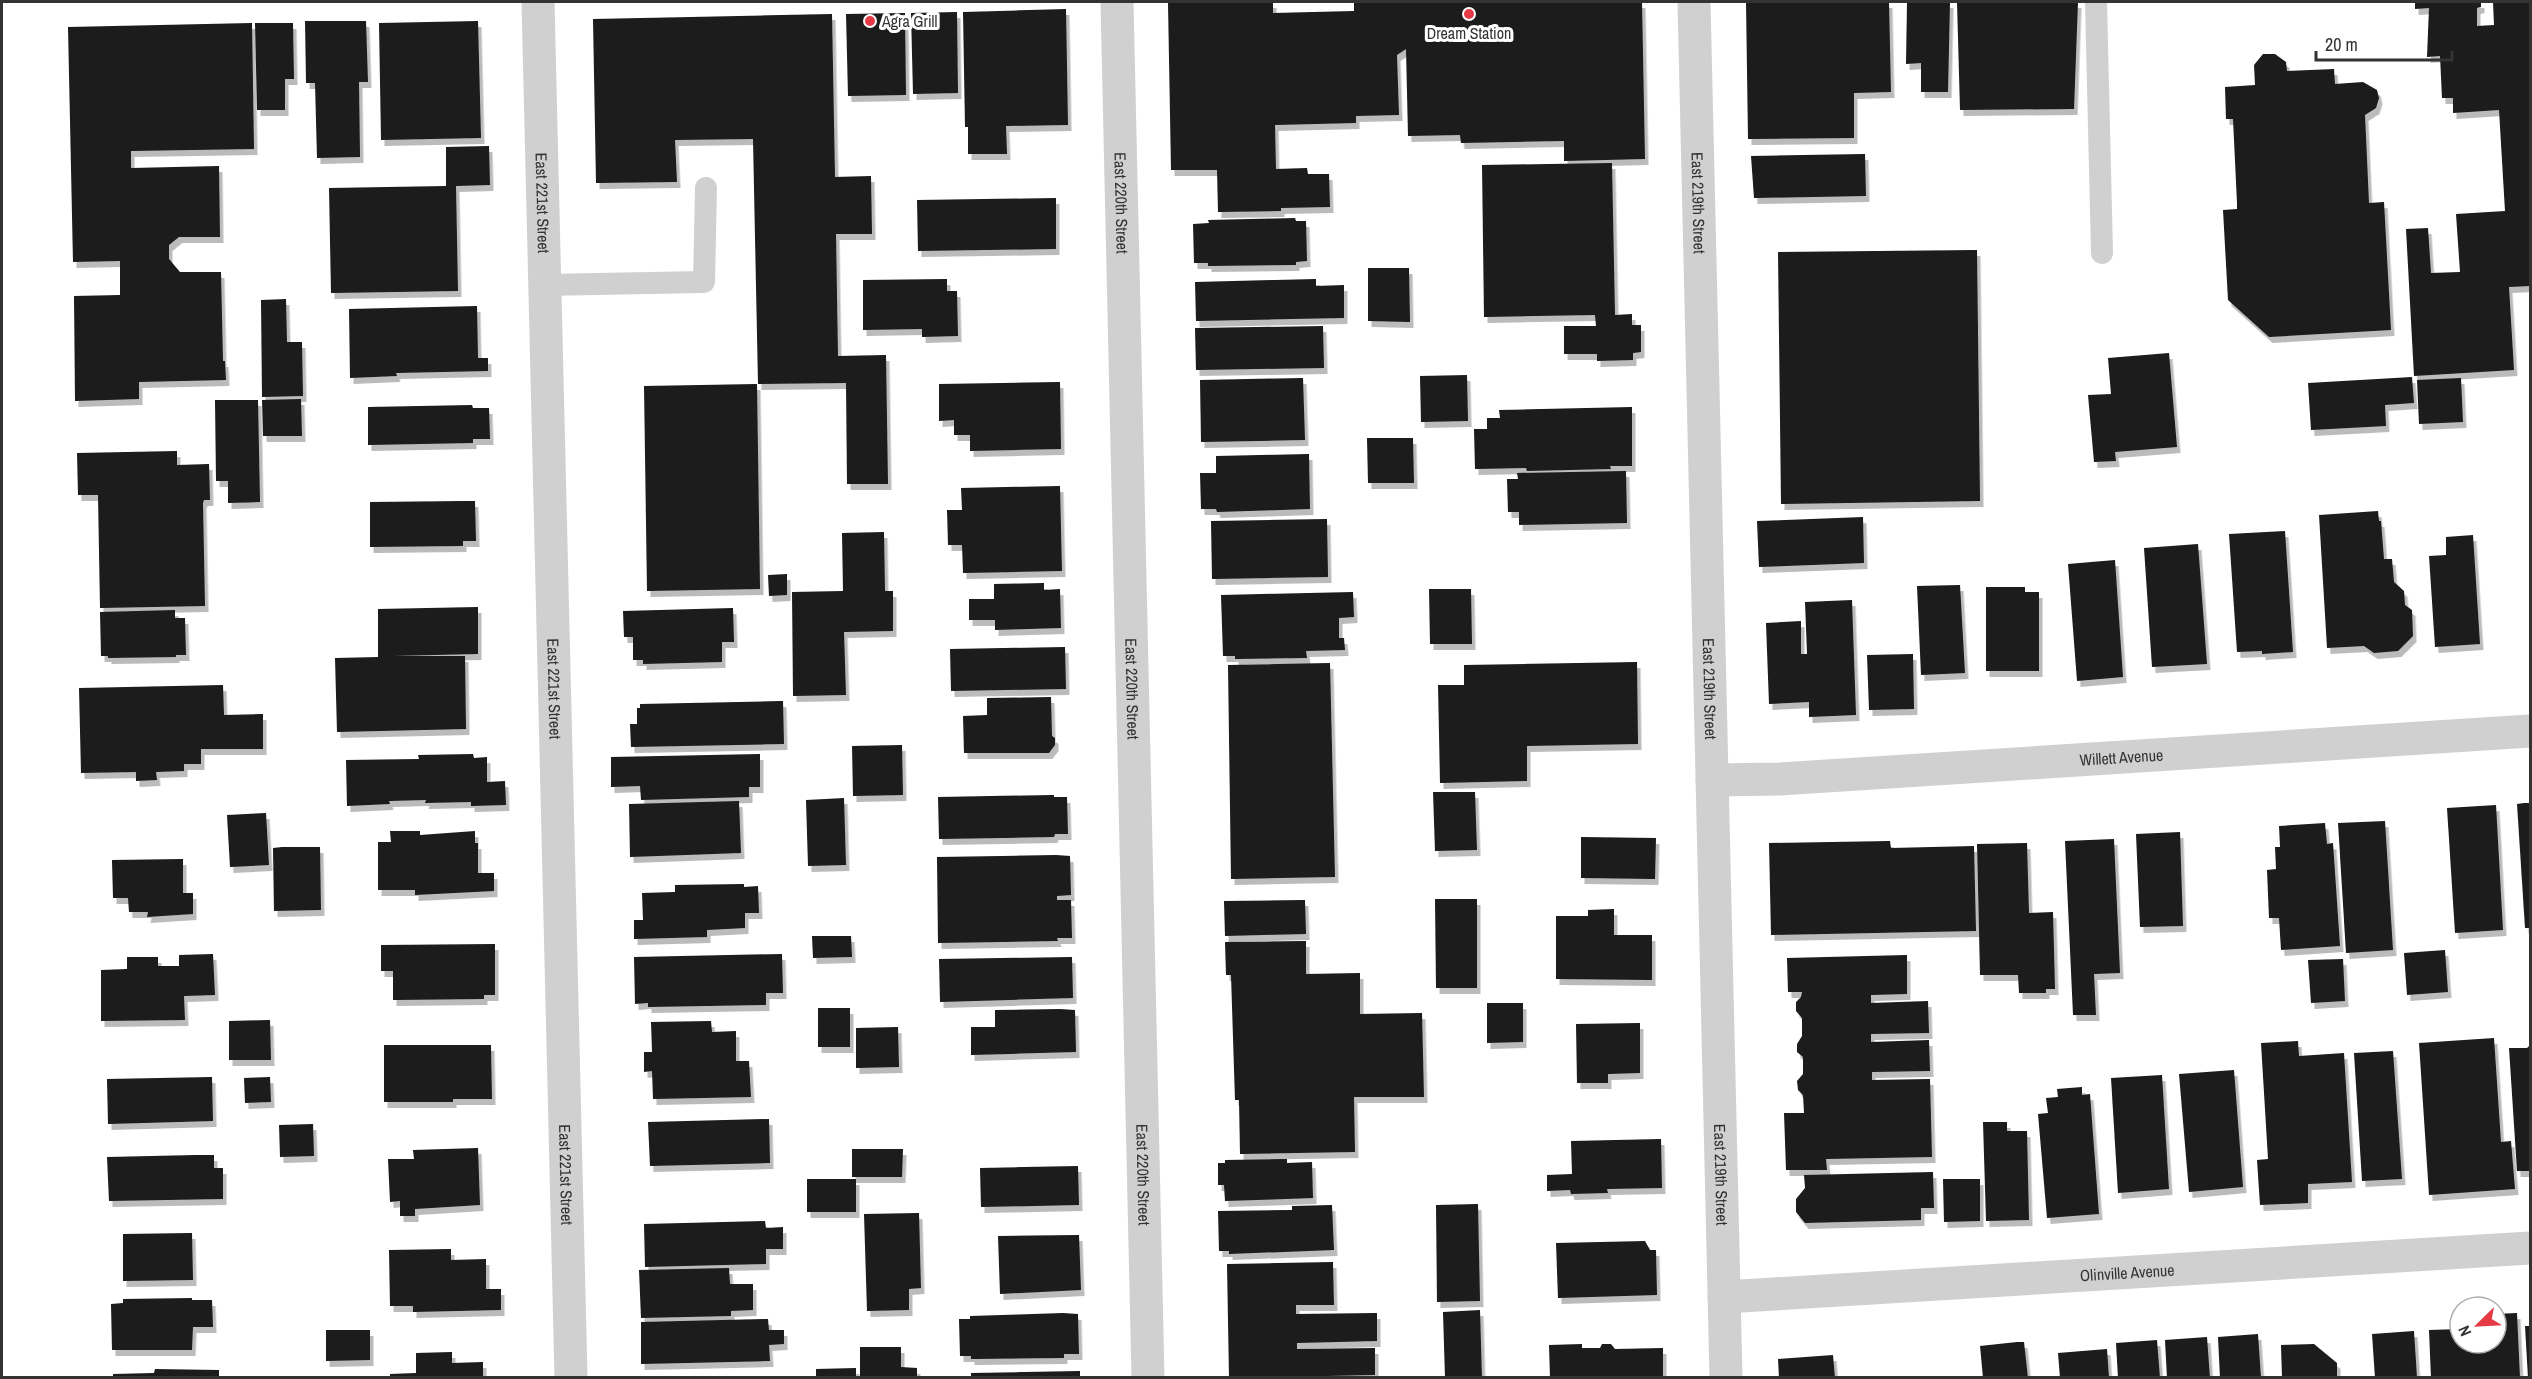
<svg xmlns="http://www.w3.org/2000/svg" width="2532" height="1379" viewBox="0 0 2532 1379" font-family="'Archivo Narrow',sans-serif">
	<defs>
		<filter id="shadow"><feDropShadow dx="3.5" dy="6" stdDeviation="0" flood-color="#0004"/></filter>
	</defs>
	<rect width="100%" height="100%" fill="#fff"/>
	<g fill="#1a1a1a" filter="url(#shadow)">
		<path d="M1273 2V13L1354 11V2H1642L1645 159 1564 161V141L1461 143 1460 135 1408 136 1406 49 1397 55 1399 115 1356 116V123L1275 125 1276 169 1307 168 1308 174H1329L1330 207 1281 208V211L1218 212 1217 170H1171L1168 3Z"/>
		<path d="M1746 2H1889L1891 92 1854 93V138L1748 139Z"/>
		<path d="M1907 2H1950L1948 92H1921V63L1906 64Z"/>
		<path d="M1957 2H2078L2074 109 1960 110Z"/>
		<path d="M2415 2H2481V7L2477 8V26L2494 25 2493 2H2530V286L2509 287 2514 370 2414 376 2406 229 2428 228 2431 273 2460 272 2456 214 2505 211 2499 110 2453 113V98H2442L2440 56 2427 57 2429 8 2415 9Z"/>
		<path d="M1066 9 1068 125 1006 126 1007 154H968V127H965L963 12Z"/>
		<path d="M957 12 958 93 913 94 911 13Z"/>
		<path d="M905 13 906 95 848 96 846 14Z"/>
		<path d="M832 14 835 177 871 176 872 234H836L838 356 886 355 888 484H847L846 383 758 384 753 139 675 140 677 182 596 183 593 19Z"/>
		<path d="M305 21H366L368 82H359L360 157 317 158 315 83H306Z"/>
		<path d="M478 21 481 138 381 140 379 23Z"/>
		<path d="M252 23 254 149 131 151V168L219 166 220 237H179L169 245V259L180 272H221L223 361H225L226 380 139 382V399L75 401 74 296 120 295V261L73 262 68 27Z"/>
		<path d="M255 23H293L294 79H285V110H257Z"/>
		<path d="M2263 54H2275L2286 62 2287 71 2334 69 2335 84 2363 82 2377 90 2379 98 2376 108 2365 115 2369 203 2384 202 2391 330 2269 337 2228 300 2223 210 2237 209V203L2233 119H2226L2225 87 2255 85 2254 65Z"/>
		<path d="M489 146 490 185 456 186 458 291 331 293 329 188 446 186V147Z"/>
		<path d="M1865 154 1866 196 1754 198 1751 156Z"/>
		<path d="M1612 163 1615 315 1632 314V325H1641V352L1633 353V360L1597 361V354H1564V326H1596L1595 315 1484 317 1482 165Z"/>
		<path d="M1056 198V249L918 251 917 200Z"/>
		<path d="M1295 218 1296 221H1306L1307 261 1296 262V265L1208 266V263H1194L1193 224 1209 223 1208 220Z"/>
		<path d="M1977 250 1980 501 1781 504 1778 252Z"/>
		<path d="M1368 268H1409L1410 322 1368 321Z"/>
		<path d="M947 279V291H957L958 336 922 337V329L863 330V280Z"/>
		<path d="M1316 279V286L1344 285V318L1196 321 1195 282Z"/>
		<path d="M286 299 287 342H302L303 396 262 397 261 300Z"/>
		<path d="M477 306 478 358H488V371L396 373 397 376 350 378 349 309Z"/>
		<path d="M1323 326 1324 368 1196 370 1195 328Z"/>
		<path d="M2169 353 2177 447 2115 452 2116 461 2094 462 2088 395 2111 394 2108 358Z"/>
		<path d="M1467 375 1468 421 1421 422 1420 376Z"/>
		<path d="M2412 377 2414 403 2385 405 2386 426 2311 430 2308 383Z"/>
		<path d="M1303 378 1305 440 1201 442 1200 380Z"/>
		<path d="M2461 378 2463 422 2419 424 2417 380Z"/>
		<path d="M1060 382 1061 449 970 451V435H954V420L939 421V384Z"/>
		<path d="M757 384 760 589 647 591 644 386Z"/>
		<path d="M301 399 302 436H263L262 400Z"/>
		<path d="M215 400H258L260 502 228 503V481H216Z"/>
		<path d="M472 405 473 408H489L490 439H473V443L368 445V407Z"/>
		<path d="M1632 407V466H1610L1611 469 1527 471 1526 468 1475 469 1474 429H1487V418H1500L1499 410Z"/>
		<path d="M1367 438H1413L1414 483H1368Z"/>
		<path d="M177 451V465L209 464 210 500H204L203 503 205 606 100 608 98 495H78L77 453Z"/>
		<path d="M1309 454 1310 509 1217 512 1216 509H1201L1200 473H1216V456Z"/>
		<path d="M1626 471 1627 523 1519 525V512H1508L1507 479H1518L1517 473Z"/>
		<path d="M1060 486 1062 571 963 573 962 545H948L947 510H962L961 488Z"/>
		<path d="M465 501H475L476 541H463V546L370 547V502Z"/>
		<path d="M2378 511 2379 521H2381L2384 559H2392L2394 582 2404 591 2405 605 2412 610 2413 636 2398 651 2374 653 2364 646 2327 648 2319 515Z"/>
		<path d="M1863 517 1864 563 1759 567 1757 521Z"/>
		<path d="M1327 519 1328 577 1212 579 1211 521Z"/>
		<path d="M2285 531 2293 652 2262 654V651L2237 652 2229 534Z"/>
		<path d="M884 532 885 591H893V631L844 632 846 695 793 696 792 592 843 591 842 533Z"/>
		<path d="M2473 535 2480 644 2435 647 2429 556 2446 555V537Z"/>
		<path d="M2198 544 2207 664 2152 667 2144 548Z"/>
		<path d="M2115 560 2123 677 2077 681 2068 564Z"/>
		<path d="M787 574V595L769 596 768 575Z"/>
		<path d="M1044 583V590L1060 589 1061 628 995 630V620H969V599H994V584Z"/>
		<path d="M1960 585 1965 673 1921 675 1917 586Z"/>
		<path d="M1986 587H2025V592H2039V671H1986Z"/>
		<path d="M1429 589H1471L1472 644H1430Z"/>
		<path d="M1353 592 1354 617 1339 618V638H1344L1345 650 1306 651 1307 658 1235 659V656H1223L1221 595Z"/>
		<path d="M1852 600 1856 715 1809 717V702L1769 704 1766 623 1801 621V654H1807L1805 602Z"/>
		<path d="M478 607V654L392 656H465L466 729 337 732 335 658 378 657V609Z"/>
		<path d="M733 608 734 642H722V662L643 664V660H633V637H624L623 611Z"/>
		<path d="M175 610V618H185L186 655H176V657L108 658V656H101L100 612Z"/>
		<path d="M1065 647 1066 689 951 691 950 649Z"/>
		<path d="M1913 654 1914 709 1869 710 1867 655Z"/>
		<path d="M1637 662 1638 744 1527 746V781L1440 783 1438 685H1464V665Z"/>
		<path d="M1330 663 1335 877 1231 879 1228 665Z"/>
		<path d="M223 685 224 715 263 714V749H201V764H184V771L156 772 157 780 136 781V772L81 773 79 688Z"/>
		<path d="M1051 697 1052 736 1055 738V745L1049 753H964L963 716 987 715V698Z"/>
		<path d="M783 701 784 744 631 747 630 724H637V708H640V704Z"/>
		<path d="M902 745 903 795 853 796 852 746Z"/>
		<path d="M473 754 474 758 487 757V782L505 781 506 805 471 806V802L425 803 426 800 389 801 390 804 347 806 346 760 419 759 418 755Z"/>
		<path d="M760 754V787H749V797L641 800 640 786 611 787V757Z"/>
		<path d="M1433 792H1475L1477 850 1435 851Z"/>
		<path d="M1054 795V797H1067L1068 834H1055L1054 837 939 839 938 797Z"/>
		<path d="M844 798 846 865 808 866 806 800Z"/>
		<path d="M739 801 741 853 630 857 629 804Z"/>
		<path d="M2524 803H2530V928H2525L2517 804Z"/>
		<path d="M2496 805 2503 930 2455 933 2447 808Z"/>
		<path d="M266 813 269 865 230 867 227 815Z"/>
		<path d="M2385 821 2393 950 2346 953 2338 823Z"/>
		<path d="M2325 823 2327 844 2333 843 2340 946 2281 950 2279 918H2269L2267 870 2276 869 2275 847H2280L2279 826Z"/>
		<path d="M390 831H420V835L475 831V843H478V873H494V891L415 895V890H378V842H391Z"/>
		<path d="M2180 832 2183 926 2140 927 2136 834Z"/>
		<path d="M1581 837 1656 838 1655 879 1581 878Z"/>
		<path d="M2114 839 2120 973 2094 974 2096 1015H2073L2065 841Z"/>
		<path d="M1890 841 1891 848 1974 846 1976 931 1771 935 1769 843Z"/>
		<path d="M2027 843 2029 913 2053 912 2055 989H2046V993H2019L2018 975H1980L1977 844Z"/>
		<path d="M282 847H320L321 910 274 911 273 848Z"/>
		<path d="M1056 855 1070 856 1071 895 1057 896V900H1071L1072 938H1057L1058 941 938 943 937 857Z"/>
		<path d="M183 859V893H193V914L147 917 148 912H129L128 898H113L112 860Z"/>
		<path d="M744 884V887L758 886 759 913H745V928L707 930V937L634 939V920H643L642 893 675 892V885Z"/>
		<path d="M1435 899H1477V988H1436Z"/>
		<path d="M1305 900 1306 934 1225 936 1224 901Z"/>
		<path d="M1614 909V935H1652V980L1556 979V916H1588V910Z"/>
		<path d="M812 936H851L852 957 813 958Z"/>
		<path d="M1306 941V974L1360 973V1014L1422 1013 1424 1097H1354L1355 1152 1240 1154 1239 1100H1235L1231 975H1226L1225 942Z"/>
		<path d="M495 944V995H484V999L393 1000V971H381V945Z"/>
		<path d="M2445 950 2448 992 2407 995 2404 953Z"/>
		<path d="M213 954 215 995 184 996 185 1020 101 1021V970L127 969V957H158V966H179V955Z"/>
		<path d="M782 954 783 993H766V1005L648 1007V1003L635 1004 634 957Z"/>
		<path d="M1907 955V994L1871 995V1003L1928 1001 1929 1033 1871 1034V1042L1929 1040 1930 1071 1872 1072V1080L1930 1079 1932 1157 1826 1159 1827 1170H1786L1784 1113H1804L1803 1095 1798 1090 1797 1081 1803 1074V1057L1797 1052V1044L1802 1036V1018L1796 1011V1002L1801 997 1802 992H1788L1787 958Z"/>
		<path d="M1072 957 1073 998 940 1002 939 959Z"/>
		<path d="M2343 959 2345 1001 2311 1003 2308 960Z"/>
		<path d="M1487 1003H1523V1042L1487 1043Z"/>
		<rect x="818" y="1008" width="32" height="39"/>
		<path d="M1060 1009 1075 1010 1076 1052 971 1055V1027H995V1010Z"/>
		<path d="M270 1020 271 1060H229V1021Z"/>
		<path d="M711 1021 712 1032 736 1031V1061H749L751 1097 653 1099 652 1071 644 1072V1052H652L651 1022Z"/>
		<path d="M1640 1023V1073L1608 1074V1083H1577L1576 1024Z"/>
		<path d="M898 1027 899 1067 856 1068V1028Z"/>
		<path d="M2494 1038 2501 1142 2511 1141 2515 1189 2429 1195 2419 1043Z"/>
		<path d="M2298 1041 2299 1056 2344 1053 2352 1182 2308 1184V1203L2260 1205 2257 1160 2268 1159 2261 1043Z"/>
		<path d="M384 1045H491L492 1099H453V1102H384Z"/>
		<path d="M2530 1045V1171H2517L2509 1048H2527Z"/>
		<path d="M2393 1051 2402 1179 2362 1181 2354 1053Z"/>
		<path d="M2234 1070 2243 1187 2189 1192 2179 1074Z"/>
		<path d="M2162 1075 2169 1189 2118 1193 2111 1078Z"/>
		<path d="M212 1077 213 1121 108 1124 107 1079Z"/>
		<path d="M270 1077 271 1102 245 1103 244 1078Z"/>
		<path d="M2082 1087V1095L2090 1094 2099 1214 2047 1218 2038 1114 2048 1113 2046 1098 2058 1097 2057 1089Z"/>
		<path d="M769 1119 770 1163 650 1166 648 1122Z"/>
		<path d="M1983 1122H2007V1131H2027L2029 1220 1986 1221Z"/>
		<path d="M313 1124 314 1156 280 1157 279 1125Z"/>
		<path d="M1661 1139 1662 1188 1607 1189 1608 1193 1571 1194 1570 1190 1547 1191V1175L1572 1174 1571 1141Z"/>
		<path d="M478 1148 480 1205 415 1209V1216H400V1201L390 1202 388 1159H414L413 1150Z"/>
		<path d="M852 1149H903L902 1177H852Z"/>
		<path d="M196 1155H214V1168H223V1199L109 1201 107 1157Z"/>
		<path d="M1287 1159V1163L1312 1162 1313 1198 1225 1201 1224 1185H1218V1163H1225V1160Z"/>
		<path d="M1078 1166 1079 1205 981 1207 980 1168Z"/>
		<path d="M1933 1172 1934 1208H1921V1220L1805 1223 1796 1212V1199L1805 1188 1804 1175Z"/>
		<rect x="807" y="1179" width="49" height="33"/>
		<path d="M1943 1179H1980V1221L1944 1222Z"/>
		<path d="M1478 1204 1480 1301 1437 1302 1436 1205Z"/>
		<path d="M1332 1205 1334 1250 1229 1254V1251H1219L1218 1211 1292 1210V1206Z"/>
		<path d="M919 1213 921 1288 909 1289V1310L867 1311 864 1214Z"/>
		<path d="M765 1221 766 1228 783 1227V1249H766V1264L645 1267 644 1224Z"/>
		<path d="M192 1233 193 1280 123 1281V1234Z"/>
		<path d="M1079 1235 1081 1290 1000 1294 998 1236Z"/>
		<path d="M1645 1241 1650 1250H1656L1657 1295 1558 1298 1556 1243Z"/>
		<path d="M451 1249V1260L486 1259V1289H501V1310L413 1312V1306H390L389 1250Z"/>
		<path d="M1333 1262 1334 1305H1296V1314L1377 1313V1341L1297 1343V1349L1375 1348V1375L1229 1378 1227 1264Z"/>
		<path d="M729 1268 730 1284H753V1310L731 1311V1316L641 1318 639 1270Z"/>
		<path d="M192 1298V1300H212L213 1327H193L192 1350H112L111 1304 123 1303V1299Z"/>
		<path d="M1480 1310 1482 1378H1445L1443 1312Z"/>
		<path d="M1063 1313 1078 1314 1079 1354H1064V1358L971 1359V1356H960L959 1319H970V1316Z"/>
		<path d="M2517 1313 2520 1378H2431L2429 1330 2460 1329V1343H2496V1314Z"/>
		<path d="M768 1319 769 1330H784V1344L769 1345 770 1361 641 1364V1322Z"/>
		<path d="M2525 1326H2530V1378H2528Z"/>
		<path d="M326 1330H370V1360L326 1361Z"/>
		<path d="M2414 1331 2417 1378H2375L2372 1334Z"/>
		<path d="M2258 1334 2261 1378H2220L2218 1337Z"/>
		<path d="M2207 1337 2210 1378H2167L2165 1340Z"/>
		<path d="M2157 1340 2160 1378H2118L2116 1343Z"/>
		<path d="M2017 1342H2024L2028 1378H1983L1980 1346Z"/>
		<path d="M1582 1344V1348H1600L1602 1344H1611L1615 1349 1663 1348V1378H1550L1549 1345Z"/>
		<path d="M2314 1344 2337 1363V1378H2282L2281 1345Z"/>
		<path d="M860 1347H901V1367L917 1368V1378H860Z"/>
		<path d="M2107 1349 2109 1378H2060L2058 1353Z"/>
		<path d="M452 1352V1363L483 1362V1378H390V1374L416 1373V1353Z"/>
		<path d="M1833 1355 1835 1378H1779L1778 1359Z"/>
		<path d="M856 1368V1378H816V1369Z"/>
		<path d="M155 1369 219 1370V1378H113V1374L154 1373Z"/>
		<path d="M1080 1371V1378H971V1373Z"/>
	</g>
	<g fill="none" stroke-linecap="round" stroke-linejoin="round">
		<g stroke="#d0d0d0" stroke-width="22">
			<path d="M2096 2 2102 253"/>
			<path d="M543 285 704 282 706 188"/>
		</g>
		<g stroke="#d0d0d0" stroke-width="33">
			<path id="s1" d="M538 2 571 1378"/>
			<path id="s2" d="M1117 2 1148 1378"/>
			<path id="s3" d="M1694 2 1726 1378"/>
			<path id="s4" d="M1712 780 1780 779 2530 731"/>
			<path id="s5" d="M1724 1297 2530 1248"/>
		</g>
	</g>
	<g fill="#e63946" stroke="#fff" stroke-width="2">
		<circle cx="1469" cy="14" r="6"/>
		<circle cx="870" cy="21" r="6"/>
	</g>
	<g text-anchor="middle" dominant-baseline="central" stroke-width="6" stroke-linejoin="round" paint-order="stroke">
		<g font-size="16" fill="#333" stroke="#fff" text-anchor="start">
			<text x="882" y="21">Agra Grill</text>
			<text x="1469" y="33" text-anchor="middle">Dream Station</text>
		</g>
		<g font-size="16" fill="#333" stroke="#fff">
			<text stroke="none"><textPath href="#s1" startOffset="201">East 221st Street</textPath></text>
			<text stroke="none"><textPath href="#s2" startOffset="201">East 220th Street</textPath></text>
			<text stroke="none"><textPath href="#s3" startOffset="201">East 219th Street</textPath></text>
			<text stroke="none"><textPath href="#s2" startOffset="687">East 220th Street</textPath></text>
			<text stroke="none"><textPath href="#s1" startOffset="687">East 221st Street</textPath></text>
			<text stroke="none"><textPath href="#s3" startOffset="687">East 219th Street</textPath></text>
			<text stroke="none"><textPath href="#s4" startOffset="410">Willett Avenue</textPath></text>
			<text stroke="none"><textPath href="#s1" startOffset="1173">East 221st Street</textPath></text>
			<text stroke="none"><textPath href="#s2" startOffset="1173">East 220th Street</textPath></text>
			<text stroke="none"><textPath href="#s3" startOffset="1173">East 219th Street</textPath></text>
			<text stroke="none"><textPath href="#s5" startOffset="404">Olinville Avenue</textPath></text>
		</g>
	</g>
	<rect width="2532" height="1379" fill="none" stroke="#333333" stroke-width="6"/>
	<g transform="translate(2478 1325) rotate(246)"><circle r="28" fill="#ffffff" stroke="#adadad" stroke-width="1.5"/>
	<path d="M0-4.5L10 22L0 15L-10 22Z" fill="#e63946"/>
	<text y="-9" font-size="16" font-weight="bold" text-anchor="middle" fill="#333333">N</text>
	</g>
	<path d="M2316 51v9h136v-9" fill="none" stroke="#333333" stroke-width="3"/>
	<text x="2325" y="51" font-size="18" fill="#333333" stroke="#ffffff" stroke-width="4.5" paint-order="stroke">20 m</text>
</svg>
